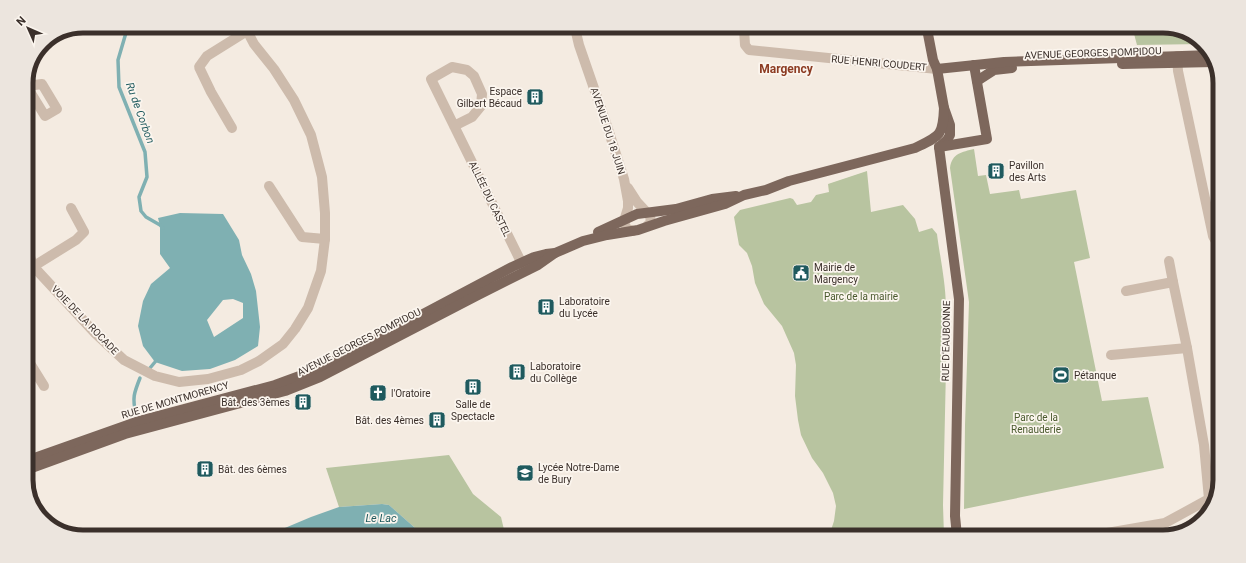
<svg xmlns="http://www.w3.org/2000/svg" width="1246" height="563" viewBox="0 0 1246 563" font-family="Roboto,sans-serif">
	<rect width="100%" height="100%" fill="#f4ebe1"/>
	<g fill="#b8c4a0">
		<path d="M1133 30H1185L1202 44 1137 45Z"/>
		<path d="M974 149 978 176 986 175 990 194 1019 190 1021 199 1076 190 1090 258 1074 262 1102 401 1148 397 1164 468 964 509 965 425 969 302 950 168C952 153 962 152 974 149Z"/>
		<path d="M867 171 871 212 903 205 915 219 919 232 932 228 937 234C939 252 950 303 944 317L947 322 943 505 944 536H829L834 521 836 506 833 493 823 473 812 458 801 435 798 420 795 396 796 365 794 353 782 326 764 304 755 283 752 266 747 253 739 245 734 217 740 210 790 198 793 199 797 205 811 202 816 195 829 192 828 184Z"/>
		<path d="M449 455 473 494 501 517 505 534H422L389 505 382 504 339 507 326 468Z"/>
	</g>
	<g fill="#7fb0b2" fill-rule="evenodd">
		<path d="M180 213 223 214 239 240 242 255 251 274 256 291 260 327 258 346 235 360 210 369 182 371 155 362 143 346 138 326 143 301 151 284 170 268 160 254V226L158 218ZM233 299 243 303V318L214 337 207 320 223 300Z"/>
		<path d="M382 504 389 505 422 534 273 533 311 517 339 507Z"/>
	</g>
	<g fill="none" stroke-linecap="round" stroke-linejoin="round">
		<g stroke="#7fb0b2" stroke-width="3.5">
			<path d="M128 26 118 60 119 87 145 152 147 177 139 197 141 211 146 217 160 225 163 228"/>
			<path d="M150 368 155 362 157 358"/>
			<path d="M136 414C132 398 134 393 140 378"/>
		</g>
		<g stroke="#cdbbac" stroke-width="10">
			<path d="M575 28 579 45 607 126 624 179 628 201V208L624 221 625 225 627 229 633 231"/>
			<path d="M744 29 745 45 749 50 937 69"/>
			<path d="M1177 56 1178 71 1213 236 1218 245"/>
			<path d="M26 85 45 116 57 109 42 84 27 86"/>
			<path d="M454 126 472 117 481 106 482 94 474 76 467 70 452 67 431 79 525 270"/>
			<path d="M232 128 211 92 199 67 207 56 247 31"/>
			<path d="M269 186 302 237 325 239"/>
			<path d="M628 188 637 202 650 216 651 222 647 226"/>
			<path d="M26 245 33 266 95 333 124 360 155 376 179 382 208 379 241 370 259 361 283 344 295 329 308 308 321 271 325 239V213L322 177 311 135 294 100 274 69 254 44 245 27"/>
			<path d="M1169 261 1173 282"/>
			<path d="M26 271 76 240 84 232 71 208"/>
			<path d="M1111 355 1187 348"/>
			<path d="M26 357 44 386"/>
			<path d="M1084 537 1165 523 1209 499 1204 445 1187 348 1173 282 1126 291"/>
		</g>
		<g stroke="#7d675c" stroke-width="10">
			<path d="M927 29 933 60 937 69"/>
			<path d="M1122 64 1214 62"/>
			<path d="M977 81 994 70 1012 68"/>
			<path d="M939 147 959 299 955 516 957 536"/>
			<path d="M939 147 947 140 950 135V125L944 108 937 69 1004 62 1212 55"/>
			<path d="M939 147 987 139 974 65"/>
			<path d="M598 232 637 214 676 209 712 199 736 196"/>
			<path d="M26 461 139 421 275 385 305 374 344 356 512 267 534 257 546 254 555 253 583 241 607 235 638 230 664 221 725 204 744 195 766 190 789 181 915 148C940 136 943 136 944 108"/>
			<path d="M26 470 125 434 285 391 320 377 478 295 538 265 555 253"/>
		</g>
	</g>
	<defs>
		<g id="building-square" transform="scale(0.9)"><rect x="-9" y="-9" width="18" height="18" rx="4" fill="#1f5a5e" stroke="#fbf5ee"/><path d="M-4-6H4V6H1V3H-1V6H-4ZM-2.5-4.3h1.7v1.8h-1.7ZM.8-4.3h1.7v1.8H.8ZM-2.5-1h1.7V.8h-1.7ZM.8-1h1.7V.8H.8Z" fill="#fff"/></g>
		<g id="civic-square" transform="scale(0.9)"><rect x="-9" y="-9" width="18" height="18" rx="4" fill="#1f5a5e" stroke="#fbf5ee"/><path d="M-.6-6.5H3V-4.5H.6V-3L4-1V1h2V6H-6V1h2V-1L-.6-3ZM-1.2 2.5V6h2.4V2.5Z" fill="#fff"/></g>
		<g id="stadium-square" transform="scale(0.9)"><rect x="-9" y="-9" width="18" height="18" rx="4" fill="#1f5a5e" stroke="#fbf5ee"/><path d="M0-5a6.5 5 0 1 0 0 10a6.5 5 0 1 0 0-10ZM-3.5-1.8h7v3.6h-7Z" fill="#fff"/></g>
		<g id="church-square" transform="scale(0.9)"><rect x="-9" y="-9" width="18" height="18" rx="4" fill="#1f5a5e" stroke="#fbf5ee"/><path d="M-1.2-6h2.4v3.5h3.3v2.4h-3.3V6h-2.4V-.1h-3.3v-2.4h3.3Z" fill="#fff"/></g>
		<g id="school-square" transform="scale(0.9)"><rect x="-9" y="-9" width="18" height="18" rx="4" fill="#1f5a5e" stroke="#fbf5ee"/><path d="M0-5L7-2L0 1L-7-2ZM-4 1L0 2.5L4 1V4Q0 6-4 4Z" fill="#fff"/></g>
	</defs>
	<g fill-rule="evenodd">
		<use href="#building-square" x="535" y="97"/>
		<use href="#building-square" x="996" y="171"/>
		<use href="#civic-square" x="801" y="273"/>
		<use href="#building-square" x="546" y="307"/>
		<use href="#building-square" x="517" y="372"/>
		<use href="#stadium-square" x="1061" y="375"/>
		<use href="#building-square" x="473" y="387"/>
		<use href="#church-square" x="378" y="393"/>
		<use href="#building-square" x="303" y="402"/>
		<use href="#building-square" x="437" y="420"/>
		<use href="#building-square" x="205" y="469"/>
		<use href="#school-square" x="525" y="473"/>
	</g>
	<g text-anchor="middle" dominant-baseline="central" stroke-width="3.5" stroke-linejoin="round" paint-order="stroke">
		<g font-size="10" fill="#3b302b" stroke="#fbf5ee">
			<text transform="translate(1093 53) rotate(-2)">AVENUE GEORGES POMPIDOU</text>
			<text transform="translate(879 63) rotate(5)">RUE HENRI COUDERT</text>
			<text transform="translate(608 131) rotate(72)">AVENUE DU 18 JUIN</text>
			<text transform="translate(490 199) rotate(64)">ALLÉE DU CASTEL</text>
			<text transform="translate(85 320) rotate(46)">VOIE DE LA ROCADE</text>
			<text transform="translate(946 341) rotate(-89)">RUE D'EAUBONNE</text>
			<text transform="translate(359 342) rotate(-27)">AVENUE GEORGES POMPIDOU</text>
			<text transform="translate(175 400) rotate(-16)">RUE DE MONTMORENCY</text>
		</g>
		<g font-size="10" fill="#3b302b" stroke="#fbf5ee" text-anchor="start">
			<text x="522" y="91" text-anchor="end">Espace<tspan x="522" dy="12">Gilbert Bécaud</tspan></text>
			<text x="1009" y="165">Pavillon<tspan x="1009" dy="12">des Arts</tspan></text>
			<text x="814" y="267">Mairie de<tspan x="814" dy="12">Margency</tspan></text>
			<text x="559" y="301">Laboratoire<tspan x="559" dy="12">du Lycée</tspan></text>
			<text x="530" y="366">Laboratoire<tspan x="530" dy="12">du Collège</tspan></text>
			<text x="1074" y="375">Pétanque</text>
			<text x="391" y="393">l'Oratoire</text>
			<text x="290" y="402" text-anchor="end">Bât. des 3èmes</text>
			<text x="473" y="404" text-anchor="middle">Salle de<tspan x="473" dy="12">Spectacle</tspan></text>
			<text x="424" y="420" text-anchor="end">Bât. des 4èmes</text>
			<text x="538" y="467">Lycée Notre-Dame<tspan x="538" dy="12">de Bury</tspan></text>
			<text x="218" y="469">Bât. des 6èmes</text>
		</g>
		<g font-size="10" fill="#4a5a2e" stroke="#fbf5ee">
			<text x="861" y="296">Parc de la mairie</text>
			<text x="1036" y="417">Parc de la<tspan x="1036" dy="12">Renauderie</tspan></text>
		</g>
		<g font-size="11" font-style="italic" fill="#1f5a5e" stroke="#fbf5ee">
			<text transform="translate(140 113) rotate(70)">Ru de Corbon</text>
			<text x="381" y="518">Le Lac</text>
		</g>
		<g font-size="12" font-weight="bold" fill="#8c3b22" stroke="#fbf5ee">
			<text x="786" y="69">Margency</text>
		</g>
	</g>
	<path d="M0 0H1246V563H0ZM83 33H1163A50 50 0 0 1 1213 83V480A50 50 0 0 1 1163 530H83A50 50 0 0 1 33 480V83A50 50 0 0 1 83 33Z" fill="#ece5de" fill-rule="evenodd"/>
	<path fill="none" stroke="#3b302b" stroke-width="5" d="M83 33H1163A50 50 0 0 1 1213 83V480A50 50 0 0 1 1163 530H83A50 50 0 0 1 33 480V83A50 50 0 0 1 83 33Z"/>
	<g transform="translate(28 28) rotate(315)" stroke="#fbf5ee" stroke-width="3" paint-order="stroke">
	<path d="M0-3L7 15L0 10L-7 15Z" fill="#3b302b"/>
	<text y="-6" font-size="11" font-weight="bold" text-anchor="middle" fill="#3b302b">N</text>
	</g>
</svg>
